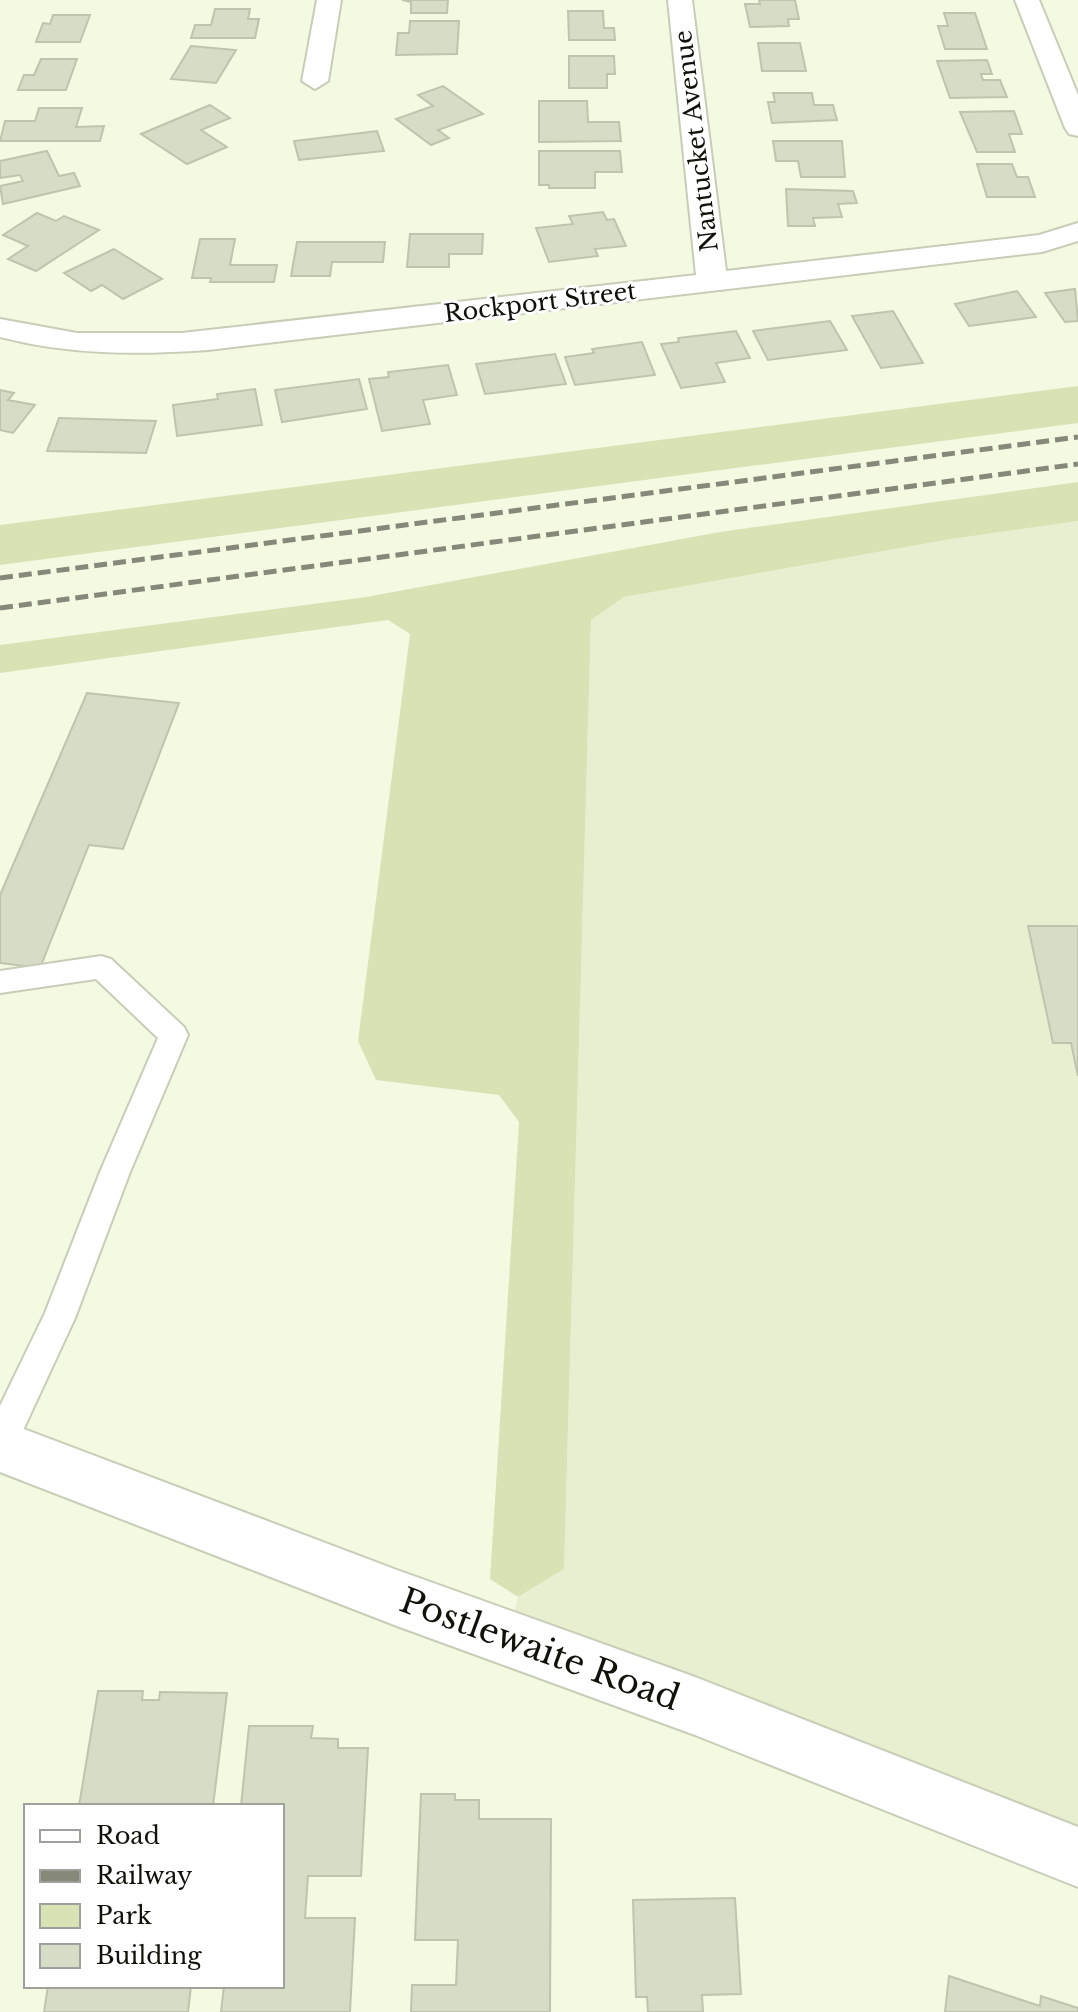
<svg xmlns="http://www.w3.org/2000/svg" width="1078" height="2012" viewBox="0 0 1078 2012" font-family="'Libre Baskerville',serif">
	<rect width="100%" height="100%" fill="#f4f9e2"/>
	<path fill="#e8eed0" d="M1078 521V1855L507 1642 518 1597 564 1569 591 620 624 597 951 539Z"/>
	<g fill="#d9e2b5">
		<path d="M1078 386V423L0 565V525Z"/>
		<path d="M1078 482V521L951 539 624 597 591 620 564 1569 518 1597 490 1579 519 1122 499 1095 376 1080 358 1041 410 634 388 620 0 673V645L366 597 720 532Z"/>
	</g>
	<g fill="#d6dcc5" stroke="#bfc4ae" stroke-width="2">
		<path d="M402 0H448L447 13H411V2Z"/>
		<path d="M759 0H795L799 19H788L789 26 750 27 745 4H760Z"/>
		<path d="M215 9H250L248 19H259L255 38H191L195 25H211Z"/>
		<path d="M568 11H603L604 28H614L615 40H569Z"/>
		<path d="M944 13H975L987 49H945L938 26H948Z"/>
		<path d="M53 15H90L80 42H36L43 23 50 24Z"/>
		<path d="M410 21H459L457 54 396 55 398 33H409Z"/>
		<path d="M758 43H800L806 71H762Z"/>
		<path d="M191 46 236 50 216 83 171 79Z"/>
		<path d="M569 56H614L615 74H607V88H569Z"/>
		<path d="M41 59H77L66 90H18L24 75H34Z"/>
		<path d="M987 60 992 74H981L983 80H1000L1007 97 950 98 937 61Z"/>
		<path d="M443 86 483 114 438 130 449 138 431 145 396 119 433 106 418 95Z"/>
		<path d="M773 93H812L814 105H833L837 120 772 123 768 102H775Z"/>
		<path d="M539 101H587L588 122H619L621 141 539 142Z"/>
		<path d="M210 105 230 118 201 130 227 147 187 164 141 134Z"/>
		<path d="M39 108H82L76 127 104 126 100 141H0L5 121H35Z"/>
		<path d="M1014 111 1022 134H1009L1015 152H977L960 112Z"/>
		<path d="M377 131 384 151 299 160 294 141Z"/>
		<path d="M773 141H842L845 177H801L798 161H776Z"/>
		<path d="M47 151 59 176 74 173 80 186 3 204 0 186 23 181 20 175 0 178V161Z"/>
		<path d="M539 151H620L622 172H595V188H549V185H539Z"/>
		<path d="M977 164H1012L1017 177H1028L1035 197H987Z"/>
		<path d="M786 189 853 191 857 203 838 204 842 217 813 218 815 226H788Z"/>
		<path d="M603 212 607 220 614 219 626 246 595 249 598 256 549 262 536 228 573 224 569 216Z"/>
		<path d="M37 213 56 221 64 216 99 230 36 271 8 259 28 246 3 235Z"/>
		<path d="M410 234H483L482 254H449V267H407Z"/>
		<path d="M200 239H235L230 265H277L274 282H210L211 278H192Z"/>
		<path d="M297 242H385L383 262H332L330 276H291Z"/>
		<path d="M114 249 162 279 123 299 102 285 91 291 64 273Z"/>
		<path d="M1075 289 1078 321 1065 322 1045 293Z"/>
		<path d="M1017 291 1036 317 969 326 955 304Z"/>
		<path d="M893 311 923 363 881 368 852 316Z"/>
		<path d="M830 321 847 350 768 360 753 331Z"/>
		<path d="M736 331 750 358 716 363 725 382 681 388 661 344 679 342 678 338Z"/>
		<path d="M642 342 655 375 575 385 565 357 594 353 592 349Z"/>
		<path d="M555 354 566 384 485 394 476 364Z"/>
		<path d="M448 365 457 395 423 400 430 424 382 431 369 379 389 377 388 372Z"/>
		<path d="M359 379 367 409 282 422 275 390Z"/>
		<path d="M255 389 262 425 177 436 173 405 218 399 217 394Z"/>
		<path d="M0 390 14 393 8 400 35 405 13 433 0 430Z"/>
		<path d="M59 418 156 421 146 453 47 451Z"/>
		<path d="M87 693 179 703 123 849 89 845 40 968 0 963V895Z"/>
		<path d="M1028 926H1078V1076L1071 1043H1053Z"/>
		<path d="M98 1691H143L142 1700H159L160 1692 227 1693 213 1806H79Z"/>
		<path d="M249 1726H313L311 1738 338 1739V1748H368L361 1876H308L305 1918H355L350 2012H221L224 1986H282V1806H241Z"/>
		<path d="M421 1794H455V1800H479V1819H551L550 2012H411L412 1985H456L458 1940H415Z"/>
		<path d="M735 1898 741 1994 702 1995 703 2012H648L647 1997H636L633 1900Z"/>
		<path d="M949 1976 1040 2006 1041 1996 1078 2008V2012H945Z"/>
		<path d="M48 1986H191L188 2012H44Z"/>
	</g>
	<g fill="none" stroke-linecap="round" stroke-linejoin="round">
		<g stroke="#c8cdb7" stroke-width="4">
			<path id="lane" d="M101 956 111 959 184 1027 188 1035 130 1172 75 1318 12 1454 0 1459V1406L45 1313 100 1172 158 1038 96 979 0 993V971Z"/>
		</g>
		<g stroke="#c8cdb7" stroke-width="4">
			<g id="street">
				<path d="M317 0H341L328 81 315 89 302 81Z"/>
				<path d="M668 0H692L726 271 1039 235 1078 223V241L1042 252 208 350C137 355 69 355 0 337V319L77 333H182L696 275Z"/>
				<path d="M1015 0H1039L1078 95V136L1069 134 1065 128Z"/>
				<path d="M0 1420 397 1570 695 1677 1078 1827V1887L695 1735 397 1626 0 1472Z"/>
			</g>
		</g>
		<use href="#lane" fill="#fff" fill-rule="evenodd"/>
		<use href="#street" fill="#fff" fill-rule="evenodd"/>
		<g stroke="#86897a" stroke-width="5" stroke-dasharray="13 6" stroke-linecap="butt">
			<path d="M0 578 1078 437"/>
			<path d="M0 608 1078 464"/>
		</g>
	</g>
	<g text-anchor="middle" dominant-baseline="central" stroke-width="6" stroke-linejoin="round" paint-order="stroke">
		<g font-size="24" fill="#11120a" stroke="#fff">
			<text transform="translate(696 141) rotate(-97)">Nantucket Avenue</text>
			<text transform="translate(540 302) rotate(-7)">Rockport Street</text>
		</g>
		<g font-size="34" fill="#11120a" stroke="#fff">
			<text transform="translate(540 1649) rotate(20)">Postlewaite Road</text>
		</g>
	</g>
	<rect x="24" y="1804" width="260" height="184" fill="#ffffff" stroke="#a0a09d" stroke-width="2"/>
	<rect x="40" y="1830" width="40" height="12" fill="#ffffff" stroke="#a0a09d" stroke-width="2"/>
	<text x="96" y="1844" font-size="24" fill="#11120a">Road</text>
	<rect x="40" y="1870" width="40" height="12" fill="#86897a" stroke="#a0a09d" stroke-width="2"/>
	<text x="96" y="1884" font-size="24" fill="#11120a">Railway</text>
	<rect x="40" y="1904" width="40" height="24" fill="#d9e2b5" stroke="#a0a09d" stroke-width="2"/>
	<text x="96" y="1924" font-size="24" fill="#11120a">Park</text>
	<rect x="40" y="1944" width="40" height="24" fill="#d6dcc5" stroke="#a0a09d" stroke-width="2"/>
	<text x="96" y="1964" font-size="24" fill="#11120a">Building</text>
</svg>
